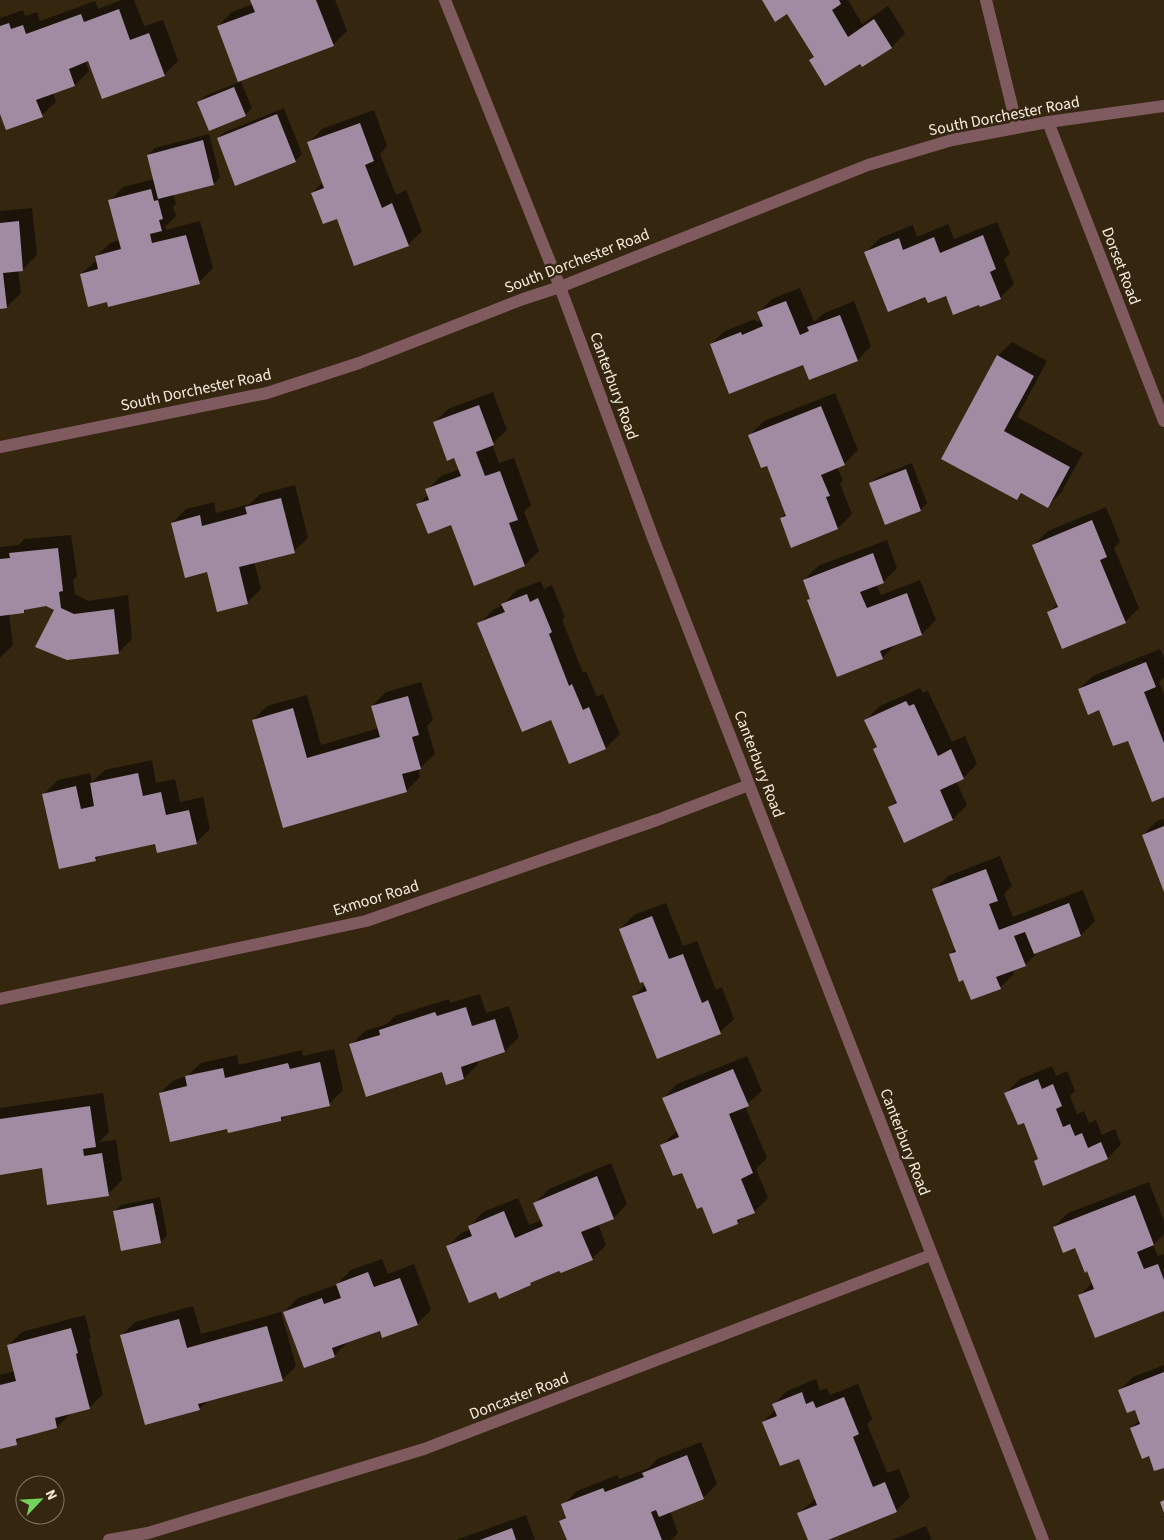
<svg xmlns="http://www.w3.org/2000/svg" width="1164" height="1540" viewBox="0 0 1164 1540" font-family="'Source Sans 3',sans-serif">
	<rect width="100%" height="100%" fill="#35260f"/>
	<g fill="#0007">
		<path d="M122 0H134L144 26 163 20 178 61 164 75 89 60 85 61 89 71 75 85 53 93 56 102 42 115 0 110V18L23 10 25 16 37 12 40 21 95 1 98 9Z"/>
		<path d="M252 0H335L347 31 333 45 240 80 252 108 245 115 199 103 205 96 239 82 218 26 232 12 253 4Z"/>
		<path d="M764 0H848L862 24 888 6 905 33 892 47 863 65 860 62 811 60 815 56 788 12Z"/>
		<path d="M284 108 302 154 295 161 218 138 225 132Z"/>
		<path d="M374 110 387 146 380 154 396 195 406 190 422 231 408 245 338 218 312 193 323 182 309 143 322 129Z"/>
		<path d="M209 134 220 177 214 184 173 194 176 204 173 207 176 216 165 227 166 230 200 221 213 268 199 282 108 300 81 274 97 260 96 257 110 243 120 240 110 201 123 187 154 179 148 155 155 148Z"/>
		<path d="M32 208 37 255 23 269 18 270 21 293 7 307 0 308V211Z"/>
		<path d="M997 222 1010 254 1004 259 1014 284 1000 298 979 303 947 295H925L866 252 880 238 913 225 917 237 948 224 954 239Z"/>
		<path d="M800 288 814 322 823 314 854 301 871 346 858 360 809 379 803 363 711 344 725 331 755 319 756 322 761 320 758 313 772 299Z"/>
		<path d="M1012 342 1047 361 1017 417 1083 453 1061 493 1047 507 1023 493 1017 499 942 458 998 356Z"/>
		<path d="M493 392 507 430 492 444 499 463 514 458 531 505 524 512 539 551 525 565 475 584 452 523 418 505 428 494 427 490 441 476 460 469 455 456 434 423 448 409Z"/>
		<path d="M835 393 858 450 844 464 837 467 843 481 840 484 852 514 838 528 781 518 786 513 767 464 750 435 764 421Z"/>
		<path d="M912 463 927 503 921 509 886 523 871 483 878 477Z"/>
		<path d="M295 485 308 538 294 551 254 561 261 589 247 603 208 570 172 523 186 509 214 502 216 513 250 504 260 494Z"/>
		<path d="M1106 507 1120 542 1114 548 1139 608 1125 622 1048 613 1058 603 1034 545 1048 531Z"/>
		<path d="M71 535 77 576 73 580 75 594 88 601 128 595 132 639 118 653 55 610 46 605 28 608 24 612 9 614 13 645 0 658V547L19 545 24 539Z"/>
		<path d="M887 540 897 568 883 582 876 585 881 595 920 580 936 620 922 634 896 644 882 658 811 598 804 580 818 566Z"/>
		<path d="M541 581 544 589 552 585 565 617 562 620 583 673 586 671 597 697 603 694 620 734 606 748 570 762 552 718 479 624 493 610 503 605V604L517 590Z"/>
		<path d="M1160 649 1164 658V677L1159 682 1164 694V796L1129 739 1079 689 1093 676Z"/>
		<path d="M421 682 433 720 427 726 435 754 421 767 418 768 420 777 406 791 284 826 253 720 267 706 307 695 321 745 379 728 372 706 386 692Z"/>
		<path d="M920 688 923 693 928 691 952 742 965 736 977 764 963 778 956 781 967 805 953 819 904 841 889 808 897 800 874 749 878 746 866 720 880 706Z"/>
		<path d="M152 760 156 783 175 779 180 802 203 797 210 829 196 843H156L101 855 95 860 44 794 58 780 90 773 92 782 105 770Z"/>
		<path d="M1164 819V889L1143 835 1157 821Z"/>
		<path d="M1000 856 1012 886 1004 894 1013 917 1083 890 1095 921 1081 935 1039 951 1025 965 1012 969 1014 974 1000 987 964 979 950 954 956 948 934 890 948 876Z"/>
		<path d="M666 903 683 946 697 941 716 990 722 987 734 1019 720 1032 634 996 646 984 620 929 634 915Z"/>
		<path d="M480 994 486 1013 509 1006 519 1037 505 1051 477 1060 478 1064 464 1078 447 1083 443 1071 351 1045 365 1031 387 1024 395 1016 449 999 450 1003Z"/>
		<path d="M334 1049 343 1090 329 1104 286 1114 281 1120 228 1127 160 1093 174 1080 187 1076 201 1063 237 1055 239 1065 302 1050 303 1056Z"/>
		<path d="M747 1056 762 1091 745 1106 767 1158 756 1169 768 1198 754 1212 745 1215 737 1223 703 1205 682 1171 662 1145 677 1131 664 1098 677 1084Z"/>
		<path d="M1052 1066 1056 1076 1067 1071 1075 1091 1070 1096 1077 1114 1084 1111 1089 1123 1096 1120 1102 1135 1115 1129 1121 1144 1108 1158 1035 1161 1039 1157 1024 1121 1006 1093 1020 1079Z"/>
		<path d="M103 1093 109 1132 99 1142 116 1140 122 1180 108 1194 43 1167 0 1173V1108Z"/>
		<path d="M611 1163 627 1204 614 1218 598 1224 606 1245 592 1259 560 1269 499 1297 497 1290 447 1247 461 1233 471 1229 470 1226 483 1212 518 1198 529 1225 542 1220 535 1203 549 1189Z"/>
		<path d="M1149 1182 1164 1221V1234L1153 1245 1158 1256 1164 1254V1309L1080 1295 1093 1282 1076 1246 1054 1227 1068 1213Z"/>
		<path d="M160 1197 167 1235 161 1242 114 1212 121 1205Z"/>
		<path d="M382 1259 388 1274 414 1264 431 1310 417 1324 381 1329 349 1341 334 1356 284 1312 298 1298 336 1285 351 1270Z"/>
		<path d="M193 1306 201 1334 281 1312 296 1366 282 1380 209 1400 199 1409 121 1336 135 1322Z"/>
		<path d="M85 1315 91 1338 89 1340 90 1344 103 1394 89 1408 71 1413 57 1427 24 1435 16 1443 0 1448V1375L15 1371 8 1346 22 1332Z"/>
		<path d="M1164 1365V1466L1149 1454 1131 1428 1140 1420 1135 1409 1119 1391 1133 1377Z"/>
		<path d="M816 1379 820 1391 827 1388 830 1395 858 1384 872 1419 867 1424 887 1473 899 1469 910 1497 896 1511 824 1540H809L799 1513 816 1498 800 1457 763 1422 775 1410 773 1405 787 1391Z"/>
		<path d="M701 1442 717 1484 703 1498 670 1511 678 1533 671 1540H568L560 1521 566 1515 563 1505 577 1491 617 1475 619 1479 649 1468 657 1459Z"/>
		<path d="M526 1515 535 1540H456Z"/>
		<path d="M926 1526 932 1540H892Z"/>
	</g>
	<g fill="#a08ba3">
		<path d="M250 0H316L334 46 238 82 217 26 255 12Z"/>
		<path d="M762 0H839L841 4 832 10 848 37 874 19 892 48 862 67 860 64 825 86 809 60 814 57 787 14 775 22Z"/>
		<path d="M119 9 130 40 149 33 165 76 102 99 88 61 69 69 75 86 36 100 43 117 6 130 0 114V26L9 23 11 29 23 25 26 34 81 14 84 22Z"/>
		<path d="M234 87 246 116 209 131 197 102Z"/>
		<path d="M277 114 296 162 235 186 217 138Z"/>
		<path d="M360 123 374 161 365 165 382 208 392 203 409 246 354 266 337 219 323 224 311 193 324 188 307 142Z"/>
		<path d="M203 140 214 185 158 199 147 155Z"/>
		<path d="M151 189 154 201 158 200 163 219 159 220 162 231 150 234 152 243 186 235 200 284 108 307 107 302 88 307 80 274 98 269 95 256 121 249 108 200Z"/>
		<path d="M19 221 23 271 3 273 7 308 0 309V223Z"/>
		<path d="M983 235 996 269 990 272 1001 299 980 307 979 305 953 315 946 296 928 303 925 297 888 312 864 252 899 238 903 250 934 237 940 253Z"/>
		<path d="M786 301 800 335 809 331 807 327 840 315 858 361 809 380 803 365 729 394 710 344 741 332 742 335 763 326 757 312Z"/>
		<path d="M997 355 1034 376 1004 431 1070 467 1048 508 1021 493 1017 500 941 459Z"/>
		<path d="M479 405 494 445 476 452 485 476 500 471 518 520 509 523 525 566 474 586 451 525 428 534 416 504 429 500 425 489 461 476 454 458 447 461 433 422Z"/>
		<path d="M821 406 845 465 821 475 830 496 826 497 838 529 791 548 780 518 786 516 767 466 761 468 748 435Z"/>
		<path d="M906 469 921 511 885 525 869 483Z"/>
		<path d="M281 498 295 553 239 567 248 604 217 612 207 572 185 578 171 523 200 515 202 526 247 514 245 507Z"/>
		<path d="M1092 520 1107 557 1100 560 1126 623 1062 649 1047 612 1058 607 1032 545Z"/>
		<path d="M58 548 63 591 59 592 61 608 74 614 114 609 119 654 67 660 35 647 54 610 46 606 24 610V613L0 616V559L10 558 9 553Z"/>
		<path d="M873 553 884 583 860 592 867 608 907 593 922 635 880 651 883 659 837 677 807 600 810 599 803 580Z"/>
		<path d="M527 594 530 602 538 598 552 632 549 634 569 686 572 684 583 710 589 707 606 749 569 764 551 720 522 732 477 623 505 612 501 604Z"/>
		<path d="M1146 662 1156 687 1144 692 1164 743V797L1152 802 1128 741 1113 746 1099 710 1088 715 1078 689Z"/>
		<path d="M408 696 419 735 412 737 421 769 402 774 407 792 283 828 252 720 293 708 307 758 380 737 371 706Z"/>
		<path d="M906 701 909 706 914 704 938 756 951 749 964 779 940 790 953 820 904 843 888 807 897 803 873 749 877 747 864 720Z"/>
		<path d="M138 773 143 796 161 792 166 815 189 810 197 844 157 853 155 844 95 857 96 861 59 869 42 794 76 786 81 809 94 806 90 783Z"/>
		<path d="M1164 826V892L1142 835Z"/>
		<path d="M986 869 998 901 989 904 999 930 1069 903 1081 936 1034 954 1025 932 1014 936 1026 966 996 977 1001 989 971 1000 963 980 959 982 949 954 956 952 932 889Z"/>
		<path d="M652 916 669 959 683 954 702 1003 708 1000 721 1034 657 1059 632 996 647 991 643 982 640 983 619 929Z"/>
		<path d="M466 1007 472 1026 495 1019 505 1052 461 1067 464 1079 446 1085 442 1072 366 1097 349 1044 380 1035 379 1030 435 1012 437 1016Z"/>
		<path d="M320 1062 330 1106 281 1117V1121L228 1133 227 1129 170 1142 159 1093 187 1086 185 1076 223 1068 225 1078 288 1063 290 1069Z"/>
		<path d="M733 1069 749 1106 729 1114 753 1173 741 1179 755 1213 737 1220 738 1224 713 1234 702 1207 697 1209 682 1173 673 1176 660 1145 679 1137 662 1098Z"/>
		<path d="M1038 1079 1042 1089 1053 1084 1062 1106 1056 1109 1063 1127 1070 1124 1075 1136 1082 1133 1088 1148 1101 1142 1108 1159 1043 1186 1034 1161 1038 1159 1024 1123 1018 1125 1004 1093Z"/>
		<path d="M90 1106 96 1147 83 1149 84 1156 102 1153 109 1196 47 1205 42 1168 0 1175V1119Z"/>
		<path d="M597 1176 614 1219 581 1232 593 1260 561 1273 559 1271 530 1283 531 1285 499 1299 496 1292 469 1303 446 1246 472 1236 468 1226 504 1211 515 1238 543 1226 533 1203Z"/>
		<path d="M1135 1195 1154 1245 1137 1252 1144 1269 1158 1264 1164 1280V1311L1095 1338 1078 1295 1094 1289 1087 1271 1085 1273 1075 1248 1063 1253 1053 1227Z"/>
		<path d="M153 1203 161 1243 121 1251 113 1211Z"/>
		<path d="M368 1272 374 1287 400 1278 418 1325 382 1338 380 1331 332 1348 335 1357 304 1368 283 1312 322 1298 324 1304 341 1298 336 1284Z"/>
		<path d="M179 1319 187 1348 267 1326 283 1381 198 1404 200 1410 145 1425 120 1335Z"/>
		<path d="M71 1328 78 1353 76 1354 77 1359 90 1409 55 1418 57 1428 16 1439 17 1445 0 1449V1385L16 1381 7 1345Z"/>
		<path d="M1164 1372V1468L1154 1471 1149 1456 1142 1459 1130 1428 1140 1424 1135 1410 1127 1413 1118 1390Z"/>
		<path d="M802 1392 806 1404 813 1401 816 1408 844 1397 859 1434 853 1437 873 1487 885 1482 897 1512 828 1540H808L797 1513 817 1505 799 1459 780 1466 762 1422 777 1416 772 1404Z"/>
		<path d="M687 1455 704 1499 659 1517 656 1510 651 1512 662 1540H567L559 1521 566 1518 561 1504 603 1488 605 1492 644 1477 642 1473Z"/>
		<path d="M1164 1500V1513L1160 1502Z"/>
		<path d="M512 1528 516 1540H480Z"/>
	</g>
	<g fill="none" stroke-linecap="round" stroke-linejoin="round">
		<g stroke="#7f5a5f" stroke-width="12">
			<path d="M445 0 560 287 653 538 1043 1540"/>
			<path d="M986 0 1017 127"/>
			<path d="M1048 122 1164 421"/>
			<path d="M0 447 267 393 359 363 523 299 560 287 868 165 952 140 1048 122 1164 106"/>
			<path d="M0 999 366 921 657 820 749 785"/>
			<path d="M109 1540 148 1533 424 1449 931 1255"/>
		</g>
	</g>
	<g text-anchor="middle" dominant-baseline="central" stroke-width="5" stroke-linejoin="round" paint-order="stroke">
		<g font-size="16" fill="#f6ecde" stroke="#35260f">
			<text transform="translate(1004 116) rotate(-11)">South Dorchester Road</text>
			<text transform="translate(577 261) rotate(-21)">South Dorchester Road</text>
			<text transform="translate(1121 266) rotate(69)">Dorset Road</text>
			<text transform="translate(614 386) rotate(70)">Canterbury Road</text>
			<text transform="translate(196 390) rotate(-12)">South Dorchester Road</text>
			<text transform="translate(759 764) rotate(69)">Canterbury Road</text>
			<text transform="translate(376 898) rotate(-17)">Exmoor Road</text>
			<text transform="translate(905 1142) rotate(69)">Canterbury Road</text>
			<text transform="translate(519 1396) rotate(-21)">Doncaster Road</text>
		</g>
	</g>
	<g transform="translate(40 1500) rotate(65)"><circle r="24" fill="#35260f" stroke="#827562"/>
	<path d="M0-4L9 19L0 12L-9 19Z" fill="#75d25b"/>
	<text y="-8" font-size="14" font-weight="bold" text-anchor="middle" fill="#f6ecde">N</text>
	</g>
</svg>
